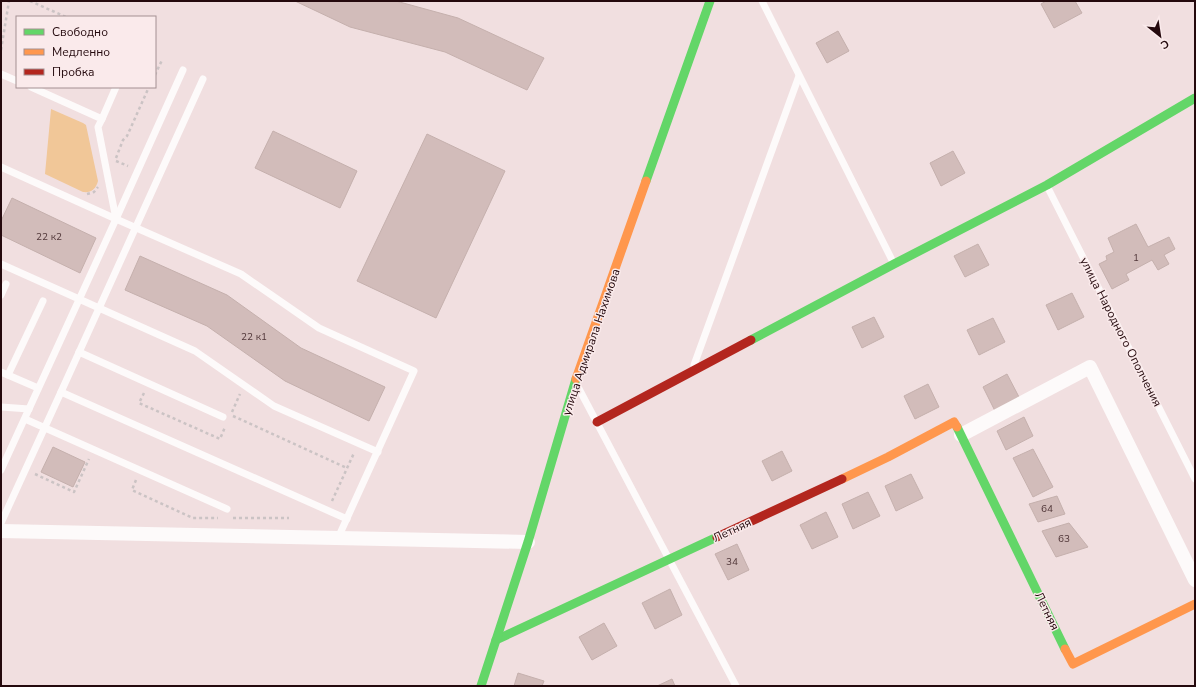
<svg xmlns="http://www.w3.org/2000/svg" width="1196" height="687" viewBox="0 0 1196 687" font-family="'Nunito Sans',sans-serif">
	<rect width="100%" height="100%" fill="#f1dfe0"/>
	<path fill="#f1c798" d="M51 109 83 123 86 125 98 181C96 189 91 193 83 192L45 174Z"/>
	<g fill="#d2bcba" stroke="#c5b0ad">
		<path d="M295 1H396L458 18 544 58 527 90 445 52 350 27Z"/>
		<path d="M1046 1H1075L1082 13 1054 28 1041 4Z"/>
		<path d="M838 31 849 51 827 63 816 43Z"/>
		<path d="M273 131 357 171 340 208 255 168Z"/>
		<path d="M427 134 505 171 436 318 357 281Z"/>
		<path d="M953 151 965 173 941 186 930 163Z"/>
		<path d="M12 198 96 238 80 273 1 235V221Z"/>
		<path d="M1136 224 1148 247 1169 237 1175 249 1164 255 1169 264 1158 270 1152 260 1126 274 1129 280 1112 289 1099 264 1107 260 1106 256 1114 252 1108 238Z"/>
		<path d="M978 244 989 265 965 277 954 256Z"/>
		<path d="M140 256 227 295 301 348 385 387 369 421 285 381 207 326 125 290Z"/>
		<path d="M1072 293 1084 317 1058 330 1046 305Z"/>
		<path d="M874 317 884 337 862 348 852 327Z"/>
		<path d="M993 318 1005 342 979 355 967 330Z"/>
		<path d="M1007 374 1019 397 995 411 983 387Z"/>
		<path d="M928 384 939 407 915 419 904 396Z"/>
		<path d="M1024 417 1033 436 1006 450 997 431Z"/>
		<path d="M53 447 85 462 73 487 41 472Z"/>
		<path d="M1033 449 1053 487 1033 497 1013 458Z"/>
		<path d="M782 451 792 471 772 481 762 461Z"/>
		<path d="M911 474 923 498 896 511 885 486Z"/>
		<path d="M868 492 880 516 853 529 842 504Z"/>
		<path d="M1057 496 1065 514 1038 522 1029 504Z"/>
		<path d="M826 512 838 537 812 549 800 525Z"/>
		<path d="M1069 523 1088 547 1056 557 1042 531Z"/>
		<path d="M737 544 749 570 728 580 715 554Z"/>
		<path d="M670 589 682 615 655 629 642 603Z"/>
		<path d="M604 623 617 646 592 660 579 637Z"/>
		<path d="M518 673 544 681 542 686H514Z"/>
		<path d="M672 679 675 686H657Z"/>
	</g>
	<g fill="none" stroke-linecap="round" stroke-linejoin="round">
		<g stroke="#cbc3c4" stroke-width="2.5" stroke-dasharray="3 3" stroke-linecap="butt">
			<path d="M30 1 66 17"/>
			<path d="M1 50 9 1"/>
			<path d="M155 75 162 60"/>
			<path d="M116 158 123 140 127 136 149 87"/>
			<path d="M116 161 128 166"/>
			<path d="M87 194 94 192 98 187"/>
			<path d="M144 393 139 403 220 439 225 427"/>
			<path d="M232 412 240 394"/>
			<path d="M233 416 347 468"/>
			<path d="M35 474 74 492 89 459"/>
			<path d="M136 480 132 490 193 518H218"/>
			<path d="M332 501 354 453"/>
			<path d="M233 518H289"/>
		</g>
		<g stroke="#fdfafa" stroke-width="7">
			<path d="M762 1 893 262"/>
			<path d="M1 74 17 81"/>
			<path d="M203 79 61 392 347 519"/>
			<path d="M102 119 116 87"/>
			<path d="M1 167 116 219 183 70"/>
			<path d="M1047 186 1195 479"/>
			<path d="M116 219 241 274 319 328 414 371 338 538"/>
			<path d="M1 264 195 351 274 406 378 452"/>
			<path d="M1 295 6 284"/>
			<path d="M79 352 223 417"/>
			<path d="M694 365 799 76"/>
			<path d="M1 372 38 388"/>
			<path d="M8 375 43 301"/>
			<path d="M577 385 736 686"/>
			<path d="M1 407 29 409"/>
			<path d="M25 419 227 509"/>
			<path d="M1 470 116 219 98 127 102 119 31 87"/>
			<path d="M1 523 61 392"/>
		</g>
		<g stroke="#fdfafa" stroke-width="14">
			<path d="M961 435 1090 367 1195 580"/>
			<path d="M1 531 528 542"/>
		</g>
		<g stroke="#63d668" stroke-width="9">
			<path d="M646 181 710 1"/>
			<path d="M751 340 894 264 1047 185 1195 98"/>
			<path d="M957 427 1065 649"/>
			<path d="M496 640 717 537"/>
			<path d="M481 686 528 542 576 379"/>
		</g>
		<g stroke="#ff974d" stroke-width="9">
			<path d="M576 379 646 181"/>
			<path d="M842 479 888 457 954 422 957 427"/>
			<path d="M1065 649 1073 664 1195 604"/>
		</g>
		<g stroke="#b3261e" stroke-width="9">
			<path d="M597 422 751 340"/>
			<path d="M717 537 842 479"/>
		</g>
	</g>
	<g text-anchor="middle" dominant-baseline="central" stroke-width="3" stroke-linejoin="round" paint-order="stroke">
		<g font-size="10" fill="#503638">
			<text x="49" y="237">22 к2</text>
			<text x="1136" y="258">1</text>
			<text x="254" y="337">22 к1</text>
			<text x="1047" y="509">64</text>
			<text x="1064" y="539">63</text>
			<text x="732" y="562">34</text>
		</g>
		<g font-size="12" fill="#24090d" stroke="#faeaeb">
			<text transform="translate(1121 332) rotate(63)">улица Народного Ополчения</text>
			<text transform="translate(591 342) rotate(-71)">улица Адмирала Нахимова</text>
			<text transform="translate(732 530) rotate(-25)">Летняя</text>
			<text transform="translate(1047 611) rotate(64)">Летняя</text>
		</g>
	</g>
	<rect width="1196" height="687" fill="none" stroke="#24090d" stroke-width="4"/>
	<rect x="16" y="16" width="140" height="72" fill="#faeaeb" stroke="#a49092"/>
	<rect x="24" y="29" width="20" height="6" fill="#63d668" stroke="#a49092"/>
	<text x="52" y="36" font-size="12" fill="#24090d">Свободно</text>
	<rect x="24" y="49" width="20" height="6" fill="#ff974d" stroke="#a49092"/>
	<text x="52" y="56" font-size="12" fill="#24090d">Медленно</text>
	<rect x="24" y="69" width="20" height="6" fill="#b3261e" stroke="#a49092"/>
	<text x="52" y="76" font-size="12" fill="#24090d">Пробка</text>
	<g transform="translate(1160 36) rotate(150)" stroke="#faeaeb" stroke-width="3" paint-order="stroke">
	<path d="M0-3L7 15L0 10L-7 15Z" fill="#24090d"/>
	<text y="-6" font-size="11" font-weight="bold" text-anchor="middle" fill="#24090d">С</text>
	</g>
</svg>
